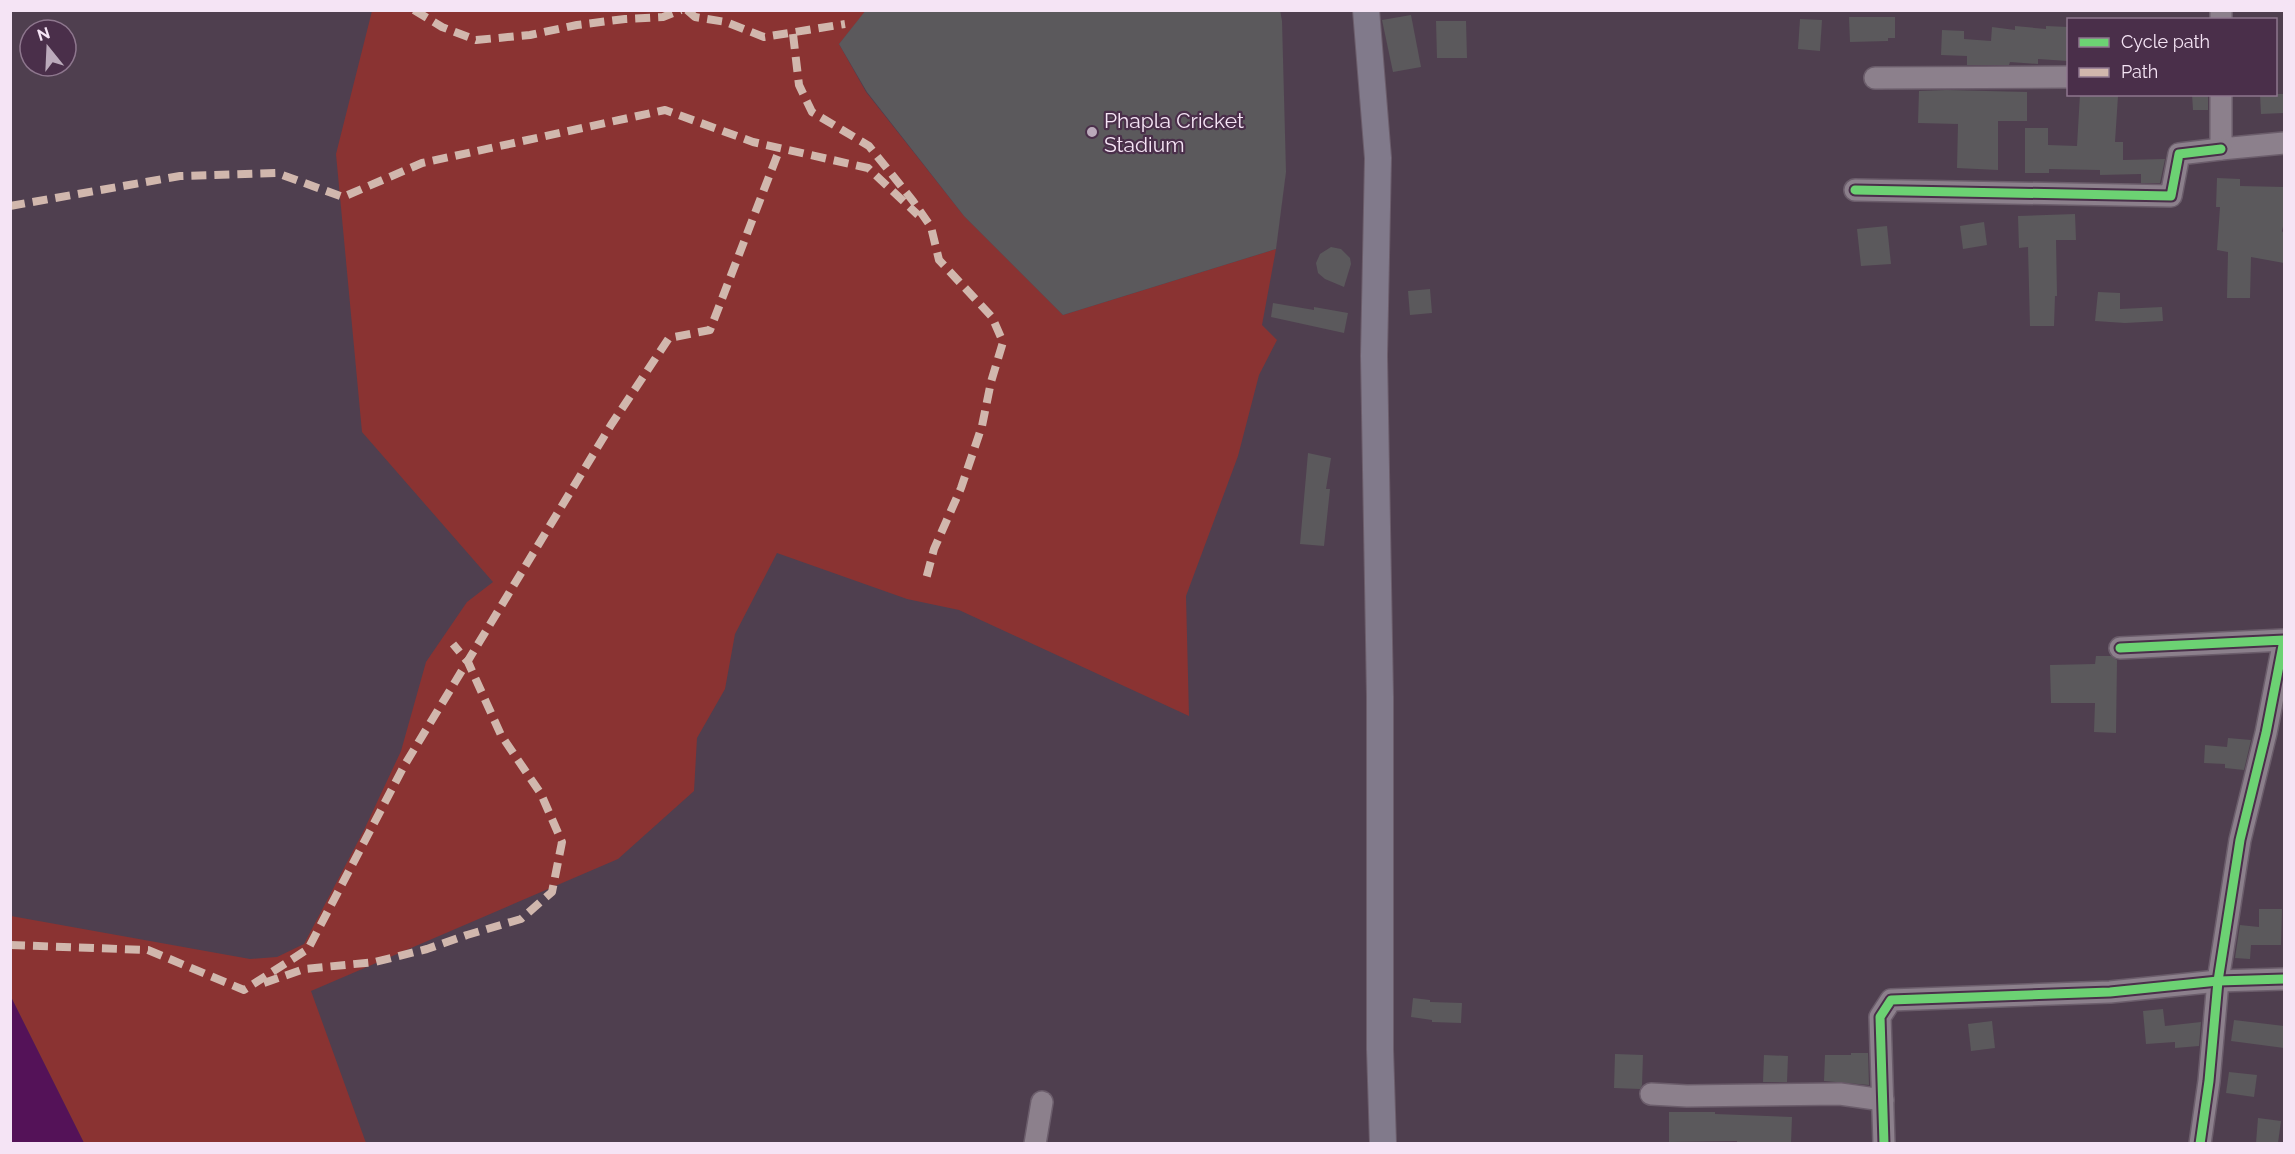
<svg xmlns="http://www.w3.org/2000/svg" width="2295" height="1154" viewBox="0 0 2295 1154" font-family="Raleway,sans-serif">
	<rect width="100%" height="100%" fill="#4f3f4f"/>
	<path fill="#8a3332" d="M372 11H866L839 44 866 92 964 216 1063 315 1276 249 1262 325 1277 340 1259 375 1238 456 1186 596 1189 716 959 610 907 599 777 553 735 634 725 689 697 738 694 791 618 859 311 991 366 1143H84L11 997V916L250 959 277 957 304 944 364 830 401 751 426 662 467 602 493 582 362 432 336 154Z"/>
	<path fill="#541258" d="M10 997H11L84 1143H11Z"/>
	<g fill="#5b595c">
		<path d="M866 10H1280L1282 21 1286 172 1276 249 1063 315 964 216 867 92 839 44Z"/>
		<path d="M1411 15 1421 67 1393 72 1382 20Z"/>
		<path d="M1849 17H1895V38H1888V41L1850 42Z"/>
		<path d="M1800 19 1822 20 1820 51 1798 49Z"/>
		<path d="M1436 21H1466L1467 58H1437Z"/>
		<path d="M2015 26 2046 29V26L2068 27V61L2038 59V64L2010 62 2009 65H1967V56L1941 55 1942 30 1964 31V39L1991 41 1992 27 2015 30Z"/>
		<path d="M1947 90 2027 92V121H1998V170L1957 168 1958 124 1918 123 1919 91Z"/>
		<path d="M2080 94 2118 96 2115 142H2123V160L2165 159 2160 183H2141V174L2100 175V170L2049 169V173H2025V128H2048V145L2077 146Z"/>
		<path d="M2192 94H2208V110H2193Z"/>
		<path d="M2260 94H2284V113L2261 114Z"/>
		<path d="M2217 178 2240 179V186L2284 187V222L2282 231 2284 234V263L2251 257 2250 298H2227L2228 252 2217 250 2220 207H2216Z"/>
		<path d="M2075 214 2076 240H2056L2057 296H2055L2054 326H2030L2028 247 2019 248 2018 216Z"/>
		<path d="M1984 222 1987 245 1963 249 1960 226Z"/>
		<path d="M1887 226 1891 264 1861 266 1857 229Z"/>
		<path d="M1331 247 1341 249 1350 258 1351 264 1344 287 1325 279 1318 273 1316 263 1320 254Z"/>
		<path d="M1430 289 1432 313 1410 315 1408 291Z"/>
		<path d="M2098 292 2120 293V309L2162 307 2163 321 2125 323 2095 321Z"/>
		<path d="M1273 303 1314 310V307L1348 313 1344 333 1271 317Z"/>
		<path d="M1308 453 1331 458 1326 489H1330L1324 546 1300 544Z"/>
		<path d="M2096 656H2111L2117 660 2116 733 2094 732 2095 703H2051L2050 665 2095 664Z"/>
		<path d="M2228 738 2251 740 2244 770 2225 768V764L2204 763 2205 745 2227 747Z"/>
		<path d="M2259 909H2282L2281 945H2251L2250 959 2235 958 2240 925 2259 927Z"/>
		<path d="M1413 998 1430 1000V1002L1462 1003 1461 1023 1432 1022V1020L1411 1017Z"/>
		<path d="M2163 1009 2165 1026 2201 1022 2199 1046 2175 1048V1042L2146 1044 2143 1011Z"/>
		<path d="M2234 1020 2284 1026V1048L2231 1041Z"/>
		<path d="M1992 1021 1995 1048 1971 1051 1968 1024Z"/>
		<path d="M1851 1053H1868L1869 1085 1824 1081 1825 1055H1851Z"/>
		<path d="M1615 1054 1643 1055 1642 1085 1640 1089 1614 1088Z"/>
		<path d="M1764 1055 1788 1056 1787 1082H1763Z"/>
		<path d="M2229 1072 2257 1075 2254 1097 2226 1093Z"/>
		<path d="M1669 1112H1715V1114L1792 1117 1791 1143H1737V1141L1669 1142Z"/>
		<path d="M2258 1118 2281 1121 2278 1143H2256Z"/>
	</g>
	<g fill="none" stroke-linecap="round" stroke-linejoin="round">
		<g stroke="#6b5d6b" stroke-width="24">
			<g id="minor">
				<path d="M2221 20V10"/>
				<path d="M1875 78 2068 77"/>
				<path d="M2221 94V149L2284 143"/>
				<path d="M1855 190 2171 196 2179 154 2221 149"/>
				<path d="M2120 648 2284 640 2266 733 2240 840 2218 981 2209 1081 2200 1144"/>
				<path d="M1651 1094 1687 1096 1840 1094 1883 1100"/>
				<path d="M1035 1144 1042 1102"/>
				<path d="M1884 1144 1880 1017 1891 1000 2110 992 2218 981 2284 979"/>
			</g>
		</g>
		<g stroke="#6b5d6b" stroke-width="28">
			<path id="major" d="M1366 10 1378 158 1374 356 1380 697V1049L1383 1144"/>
		</g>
		<use href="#minor" stroke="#8c808c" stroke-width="21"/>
		<use href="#major" stroke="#817a8b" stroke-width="26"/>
		<g stroke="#d1b7ad" stroke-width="8" stroke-dasharray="15 8" stroke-linecap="butt">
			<path d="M414 10 442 27 476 40 530 35 577 25 625 19 663 17 681 10"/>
			<path d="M687 10 695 17 726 22 764 37 845 24"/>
			<path d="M793 34 799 85 812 112 869 146 913 201 931 227 939 260 992 317 1003 342 991 382 982 426 961 488 934 549 925 583"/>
			<path d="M10 206 180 176 277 173 343 197 422 163 665 110 753 142 868 168 918 215"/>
			<path d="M10 945 148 950 244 990 308 949 404 766 611 425 669 338 710 330 780 148"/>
			<path d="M264 983 304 969 375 962 427 949 467 935 521 919 552 892 562 842 541 794 501 735 468 662 453 644"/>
		</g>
		<g stroke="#4a2f4a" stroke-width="13">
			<g id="cycleway">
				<path d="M1855 190 2171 196 2179 154 2221 149"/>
				<path d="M2120 648 2284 640 2266 733 2240 840 2218 981 2209 1081 2200 1144"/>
				<path d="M1884 1144 1880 1017 1891 1000 2110 992 2218 981 2284 979"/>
			</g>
		</g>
		<use href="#cycleway" stroke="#6cd273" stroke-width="9"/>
	</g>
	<circle fill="#bab" stroke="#4a2f4a" stroke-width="2" cx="1092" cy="132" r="6"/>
	<g text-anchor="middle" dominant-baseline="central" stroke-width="4.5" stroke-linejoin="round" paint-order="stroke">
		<g font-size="21" fill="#f5e4f5" stroke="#4a2f4a" text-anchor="start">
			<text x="1104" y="120">Phapla Cricket<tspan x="1104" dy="24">Stadium</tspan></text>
		</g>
	</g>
	<rect width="2295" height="1154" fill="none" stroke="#f5e4f5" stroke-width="24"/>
	<rect x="2067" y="18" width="210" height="78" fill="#4a2f4a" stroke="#8e778e" stroke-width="1.5"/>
	<rect x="2079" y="38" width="30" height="9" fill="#6cd273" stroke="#8e778e" stroke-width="1.5"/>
	<text x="2121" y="48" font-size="18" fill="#f5e4f5">Cycle path</text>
	<rect x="2079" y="68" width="30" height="9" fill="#d1b7ad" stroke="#8e778e" stroke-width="1.5"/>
	<text x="2121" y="78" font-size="18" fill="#f5e4f5">Path</text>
	<g transform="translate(48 48) rotate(342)"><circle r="28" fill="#4a2f4a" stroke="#8e778e" stroke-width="1.5"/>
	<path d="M0-4.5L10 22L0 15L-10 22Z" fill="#bbaabb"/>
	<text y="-9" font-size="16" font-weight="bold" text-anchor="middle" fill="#f5e4f5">N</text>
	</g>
</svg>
